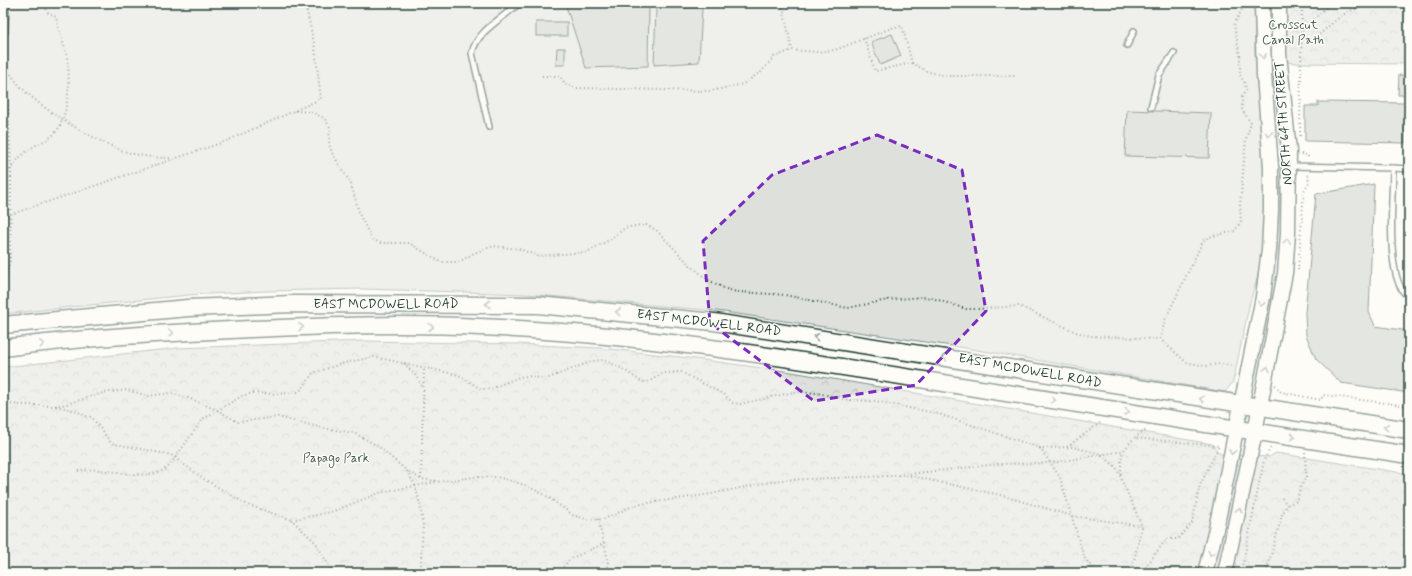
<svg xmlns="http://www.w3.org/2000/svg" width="1412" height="576" viewBox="0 0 1412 576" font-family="Mynerve,sans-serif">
	<defs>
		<pattern id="forest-crowns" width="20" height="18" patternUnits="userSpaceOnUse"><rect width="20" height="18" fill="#dde0db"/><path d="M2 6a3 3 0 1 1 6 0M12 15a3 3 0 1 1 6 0" fill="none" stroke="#bdc1bd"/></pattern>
	</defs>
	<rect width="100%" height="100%" fill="#fdfcf7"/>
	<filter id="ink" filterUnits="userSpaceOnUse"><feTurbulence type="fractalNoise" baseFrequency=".025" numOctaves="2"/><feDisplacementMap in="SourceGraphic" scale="8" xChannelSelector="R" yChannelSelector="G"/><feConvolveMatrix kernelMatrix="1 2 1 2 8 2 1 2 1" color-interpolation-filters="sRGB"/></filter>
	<g filter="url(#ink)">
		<g fill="url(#forest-crowns)" stroke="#7e8e88">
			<path d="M1254 3H1409V64L1294 63 1255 57Z"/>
			<path d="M366 341 515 344 601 348 681 357 792 372 1212 444 1220 454 1269 457 1276 453 1409 474V573H3V367L178 348Z"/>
		</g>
		<path fill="#dde0db" stroke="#7e8e88" d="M3 3H1254L1255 57 1263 145 1265 217 1259 273 1250 302 1233 382 1225 392 965 348 717 311 526 294 362 289 267 291 189 295 3 314Z"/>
		<g fill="#c6cdc7" stroke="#1f3d34">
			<path d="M565 3 649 5 648 66 586 68Z"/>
			<path d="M656 8H702L699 62 654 65Z"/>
			<rect x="536" y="22" width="31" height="14"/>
			<path d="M892 34 901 56 880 65 871 42Z"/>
			<path d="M557 48H565V65H556Z"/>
			<path d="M1399 75 1409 76V95H1398Z"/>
			<path d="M1408 95H1409V211H1406Z"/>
			<path d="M1318 102 1406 103 1405 143 1305 141V106H1318Z"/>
			<path d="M1127 110 1211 113 1209 158 1125 156Z"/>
			<path d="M1374 184 1369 312 1375 326 1409 331V393L1341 383 1316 359 1306 335 1305 313 1316 194Z"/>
		</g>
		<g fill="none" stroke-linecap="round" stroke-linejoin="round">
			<g stroke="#1f3d34" stroke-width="8">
				<g id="lane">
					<path d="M5 32 6 3"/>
					<path d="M1127 45 1134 31"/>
					<path d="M1151 107 1159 75 1174 53"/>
					<path d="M489 127 472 53C477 30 504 18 519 3"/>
					<path d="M1289 166 1393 168C1393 196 1384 282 1409 297"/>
					<path d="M1393 168 1409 169"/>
				</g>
			</g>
			<g stroke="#1f3d34" stroke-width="17">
				<g id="secondary">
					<path d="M1205 573 1216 529 1263 297 1269 250 1271 210V167L1264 75 1262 3"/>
					<path d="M1225 573 1255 432 1285 273 1288 233 1289 151 1279 54V3"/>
				</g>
			</g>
			<g stroke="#1f3d34" stroke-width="19">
				<g id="primary">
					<path d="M3 325 188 308 292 304 538 305 714 322 1409 430"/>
					<path d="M3 348C85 337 168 333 251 329 327 326 403 323 479 327 650 334 819 363 987 390 1128 413 1268 433 1409 455"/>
				</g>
			</g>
			<g stroke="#1f3d34" stroke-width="2" stroke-dasharray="1 3" stroke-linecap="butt">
				<path d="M782 3 792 50"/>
				<path d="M1302 30 1331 3"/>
				<path d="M1303 38 1310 42C1323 33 1335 18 1350 11 1367 3 1390 7 1409 7"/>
				<path d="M912 63 928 72 948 76H1017"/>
				<path d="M7 67C21 100 88 137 121 150 137 156 155 158 172 158"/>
				<path d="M542 76H560L565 84 576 88 711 91 743 84 761 72 774 57 792 50 817 52 835 50 894 27 902 26 912 63 875 71 864 38"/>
				<path d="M295 111 311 112 324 118 330 127 329 144 332 153 351 184 360 216 372 239 380 243H409L441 262H459L474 253 493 246 519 249 538 256 587 252 611 239 625 228 640 225H647L657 231 689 264 708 280 726 289 737 292 785 295 848 308 887 300 922 297 932 298 966 309H978L1019 306 1076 332 1090 336 1160 339 1186 362 1205 366 1220 364 1234 366"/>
				<path d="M1300 136 1302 3"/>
				<path d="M1301 154 1308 155V160"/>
				<path d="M3 180C10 169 18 157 29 150 36 144 46 141 53 135 70 120 71 73 66 53 63 41 58 30 56 17L47 12 44 3"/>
				<path d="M3 217 224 142 321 99 315 48 305 3"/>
				<path d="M1298 270 1304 191 1309 182 1308 172"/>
				<path d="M3 285 10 261 11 168 5 39"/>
				<path d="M1160 339 1165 320 1203 241 1209 237 1235 231 1241 221 1240 205 1246 139 1251 123 1242 110V97L1246 90 1245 84 1240 75V56L1234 25 1242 9 1243 3"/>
				<path d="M404 363 416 376 423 388"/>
				<path d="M1275 385 1281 392 1321 400 1323 395 1409 406"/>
				<path d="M3 400 8 403"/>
				<path d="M3 404 54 406 67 404 103 393 127 390 149 396 170 393 188 398 217 410 238 422 278 417 323 428 354 433 378 446 407 471 415 485 420 504 423 526 420 573"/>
				<path d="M56 406 77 411 85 416 92 417 111 443 171 455 204 479 248 505 292 520 316 543 333 573"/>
				<path d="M1067 447 1101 422"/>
				<path d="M1040 448 1060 477 1084 557 1096 573"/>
				<path d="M78 471C106 464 146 486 169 466L203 419 242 396 253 393 278 394 297 392 302 389 313 373 344 363 374 357 459 375 481 389H491L519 377 528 376 546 379 593 361 604 360 621 368 642 382H648L664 373 681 372 723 394 733 403 740 404 794 392 817 393 850 400 875 401 939 414 1040 448 1073 447 1101 454 1116 467 1142 526 1131 573"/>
				<path d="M409 472 421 479 437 481"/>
				<path d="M1121 474V460L1123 451"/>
				<path d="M906 475 1000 495 1072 516 1142 526"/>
				<path d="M421 479 424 369"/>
				<path d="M1282 498 1287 505"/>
				<path d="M598 519C601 535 610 559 608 573"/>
				<path d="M292 520 331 512 382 492 442 481 475 477H497L525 485 545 495 573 515 589 520 604 519 635 505 711 494 780 480 891 476 998 464 1051 463 1123 451 1134 438 1146 430"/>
				<path d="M558 573 570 559 603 544"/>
				<path d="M1135 573 1146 567 1166 539H1178L1192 523 1200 485 1219 446 1135 438"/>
				<path d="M1241 573 1264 460 1271 447"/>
				<path d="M1266 573 1282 515 1287 505 1297 501 1300 488 1306 477 1305 451"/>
			</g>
			<use href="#lane" stroke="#fdfcf7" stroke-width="5"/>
			<use href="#secondary" stroke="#fdfcf7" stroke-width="14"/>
			<use href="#primary" stroke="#fdfcf7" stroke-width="16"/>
		</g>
		<defs><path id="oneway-chevron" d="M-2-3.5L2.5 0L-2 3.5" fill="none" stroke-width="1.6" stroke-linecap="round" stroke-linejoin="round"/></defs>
		<g stroke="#8e9c96">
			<use href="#oneway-chevron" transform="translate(1263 56) rotate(87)"/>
			<use href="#oneway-chevron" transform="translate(1269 134) rotate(86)"/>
			<use href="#oneway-chevron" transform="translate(1287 241) rotate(-85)"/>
			<use href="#oneway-chevron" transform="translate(488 304) rotate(180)"/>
			<use href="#oneway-chevron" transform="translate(1261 304) rotate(102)"/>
			<use href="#oneway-chevron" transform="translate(618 312) rotate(-175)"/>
			<use href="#oneway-chevron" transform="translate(301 327) rotate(-2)"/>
			<use href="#oneway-chevron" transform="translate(431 327)"/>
			<use href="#oneway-chevron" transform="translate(171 333) rotate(-4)"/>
			<use href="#oneway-chevron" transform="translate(816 337) rotate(-172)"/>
			<use href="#oneway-chevron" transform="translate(42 344) rotate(-6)"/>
			<use href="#oneway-chevron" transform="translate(945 357) rotate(-170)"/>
			<use href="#oneway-chevron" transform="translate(1267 369) rotate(-78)"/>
			<use href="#oneway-chevron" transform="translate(1202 399) rotate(-171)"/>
			<use href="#oneway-chevron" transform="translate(1053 400) rotate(8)"/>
			<use href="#oneway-chevron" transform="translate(1127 412) rotate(9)"/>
			<use href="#oneway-chevron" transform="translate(1386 427) rotate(-171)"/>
			<use href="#oneway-chevron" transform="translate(1293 437) rotate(9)"/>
			<use href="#oneway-chevron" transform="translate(1232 452) rotate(101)"/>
			<use href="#oneway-chevron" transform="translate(1239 510) rotate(-78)"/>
			<use href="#oneway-chevron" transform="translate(1211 553) rotate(104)"/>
		</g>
	</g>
	<path d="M0 0H1412V576H0ZM877 135 962 170 986 311 916 385 814 401 710 323 703 241 772 175Z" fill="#fdfcf7" fill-opacity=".55" fill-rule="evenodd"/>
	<path fill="none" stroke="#7b2cbf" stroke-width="3" stroke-dasharray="8 5" stroke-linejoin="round" d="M877 135 962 170 986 311 916 385 814 401 710 323 703 241 772 175Z"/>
	<g text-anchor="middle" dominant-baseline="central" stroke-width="3" stroke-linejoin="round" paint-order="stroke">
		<g font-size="13" fill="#455e55" stroke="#fdfcf7">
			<text x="1293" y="25">Crosscut<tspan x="1293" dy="15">Canal Path</tspan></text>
			<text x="336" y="458">Papago Park</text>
		</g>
		<g font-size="13" fill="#1f3d34" stroke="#fdfcf7">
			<text transform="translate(1284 123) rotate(-94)">NORTH 64TH STREET</text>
			<text x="386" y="304">EAST MCDOWELL ROAD</text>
			<text transform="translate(709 323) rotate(7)">EAST MCDOWELL ROAD</text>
			<text transform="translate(1030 371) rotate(10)">EAST MCDOWELL ROAD</text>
		</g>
	</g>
	<rect width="1412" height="576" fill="none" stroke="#fdfcf7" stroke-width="16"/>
	<rect x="8" y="8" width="1396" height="560" fill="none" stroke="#1f3d34" stroke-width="1.5" filter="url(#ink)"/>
</svg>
